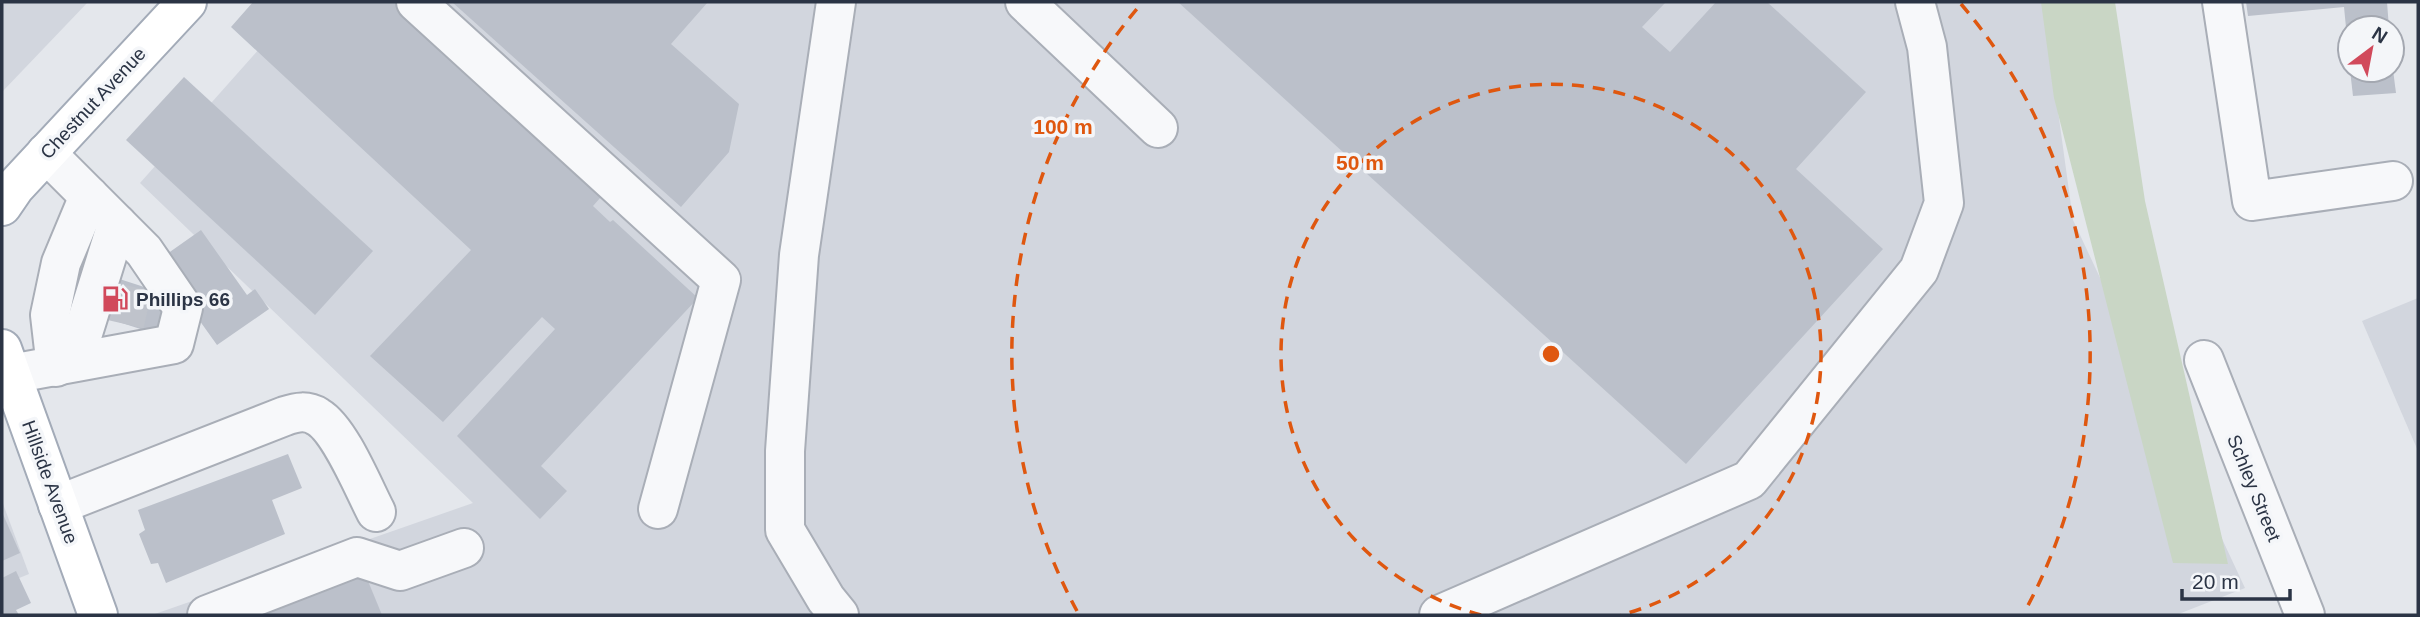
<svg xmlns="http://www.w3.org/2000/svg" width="2420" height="617" viewBox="0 0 2420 617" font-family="Helvetica,sans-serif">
	<rect width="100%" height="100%" fill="#e4e7ec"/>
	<g fill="#d2d6de">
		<path d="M2 2H88L2 92Z"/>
		<path d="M301 2H2043L2073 220 2245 588 2176 615H152L473 503 140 183Z"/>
		<path d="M2418 298V451L2362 321Z"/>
		<path d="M2 501 29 574 2 585Z"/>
	</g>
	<path fill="#c9d6c5" d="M2041 2H2115L2145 201 2228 564 2173 563 2054 98Z"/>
	<g fill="#bbc0ca">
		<path d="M253 2H402L608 189 593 206 610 222 613 220 698 298 541 466 567 491 540 519 457 436 555 329 542 317 443 422 370 356 471 250 231 27Z"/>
		<path d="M452 2H708L671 44 739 104 729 152 681 207Z"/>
		<path d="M1178 2H1666L1642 27 1670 52 1716 2H1767L1866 92 1796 169 1883 249 1686 464Z"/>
		<path d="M2246 2H2387L2389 28H2350V48H2348L2344 7 2248 16Z"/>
		<path d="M2350 70H2393L2396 93 2353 96Z"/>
		<path d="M184 77 373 251 315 315 126 140Z"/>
		<path d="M201 230 247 295 255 289 269 309 217 345 157 261Z"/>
		<path d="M70 263 172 296 159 335 57 302Z"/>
		<path d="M288 454 302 488 272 500 285 534 166 583 158 563 151 564 139 534 145 530 138 510Z"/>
		<path d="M2 512 20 553 2 561Z"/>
		<path d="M361 564 382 615H233Z"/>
		<path d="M16 571 31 603 16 610 19 615H2V578Z"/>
	</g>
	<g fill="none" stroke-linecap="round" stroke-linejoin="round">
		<path stroke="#bfc3cb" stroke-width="38" stroke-dasharray="38 19" stroke-linecap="butt" d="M125 324 134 284"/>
		<g stroke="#a9aeb7" stroke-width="42">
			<g id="minor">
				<path d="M416 2 721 280 658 509"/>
				<path d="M836 2 799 255 785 451V530L826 599 839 615"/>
				<path d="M1025 2 1158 128"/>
				<path d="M2222 2 2252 201 2393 181"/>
				<path d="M2204 360 2305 615"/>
				<path d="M74 362 117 224"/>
				<path d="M56 367 50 315 61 263 89 196"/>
				<path d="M11 374 174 344 183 308 144 251 46 153"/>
				<path d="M58 505 285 416C297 412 307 410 318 417 340 430 363 487 376 512"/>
				<path d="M207 615 357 557 400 571 464 548"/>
				<path d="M1439 615 1749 480 1919 270 1944 203 1927 47 1915 2"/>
			</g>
		</g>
		<g stroke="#a3abb8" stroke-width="42">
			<g id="major">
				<path d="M2 206 15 187 187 2"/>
				<path d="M2 349 98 615"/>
			</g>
		</g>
		<use href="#minor" stroke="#f7f8fa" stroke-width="38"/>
		<use href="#major" stroke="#fff" stroke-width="38"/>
	</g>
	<g fill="none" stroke="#df570f" stroke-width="3.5" stroke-dasharray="12 9">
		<path d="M1481 615A270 270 0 1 1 1621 615"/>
		<path d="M1077 611A539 539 0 0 1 1141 4M1961 4A539 539 0 0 1 2025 611"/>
	</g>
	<defs>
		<g id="fuel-bare" transform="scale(2.1)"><path d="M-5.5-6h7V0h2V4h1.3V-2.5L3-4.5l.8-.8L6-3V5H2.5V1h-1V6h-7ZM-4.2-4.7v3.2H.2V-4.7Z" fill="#d1495b" stroke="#f4f6f9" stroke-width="2.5" paint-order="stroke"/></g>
	</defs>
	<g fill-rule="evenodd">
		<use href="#fuel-bare" x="115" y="299"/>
	</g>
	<g text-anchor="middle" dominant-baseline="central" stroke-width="7" stroke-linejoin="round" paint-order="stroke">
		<g font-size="19" fill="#2b3445" stroke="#f4f6f9">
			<text transform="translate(93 103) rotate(-47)">Chestnut Avenue</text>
			<text transform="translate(50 482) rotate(70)">Hillside Avenue</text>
			<text transform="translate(2254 488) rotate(68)">Schley Street</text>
		</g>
		<g font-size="19" font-weight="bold" fill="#2b3445" stroke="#f4f6f9" text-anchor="start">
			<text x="136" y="299">Phillips 66</text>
		</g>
	</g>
	<circle cx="1551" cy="354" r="10" fill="#df570f" stroke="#f4f6f9" stroke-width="3.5"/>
	<g font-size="21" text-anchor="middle" font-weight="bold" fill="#df570f" stroke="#f4f6f9" stroke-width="7" stroke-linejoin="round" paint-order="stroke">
		<text x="1063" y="134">100 m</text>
		<text x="1360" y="170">50 m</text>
	</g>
	<rect width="2420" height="617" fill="none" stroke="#2b3445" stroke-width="7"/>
	<g transform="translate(2371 49) rotate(32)"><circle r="33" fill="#f4f6f9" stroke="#a4a8b1" stroke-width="2"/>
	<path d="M0-5L12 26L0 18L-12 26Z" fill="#d1495b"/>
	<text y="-10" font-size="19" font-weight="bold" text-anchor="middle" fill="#2b3445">N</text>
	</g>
	<path d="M2182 589v10h108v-10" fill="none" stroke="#2b3445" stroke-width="3.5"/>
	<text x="2192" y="589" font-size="21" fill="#2b3445" stroke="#f4f6f9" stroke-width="5" paint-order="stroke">20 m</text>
</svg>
